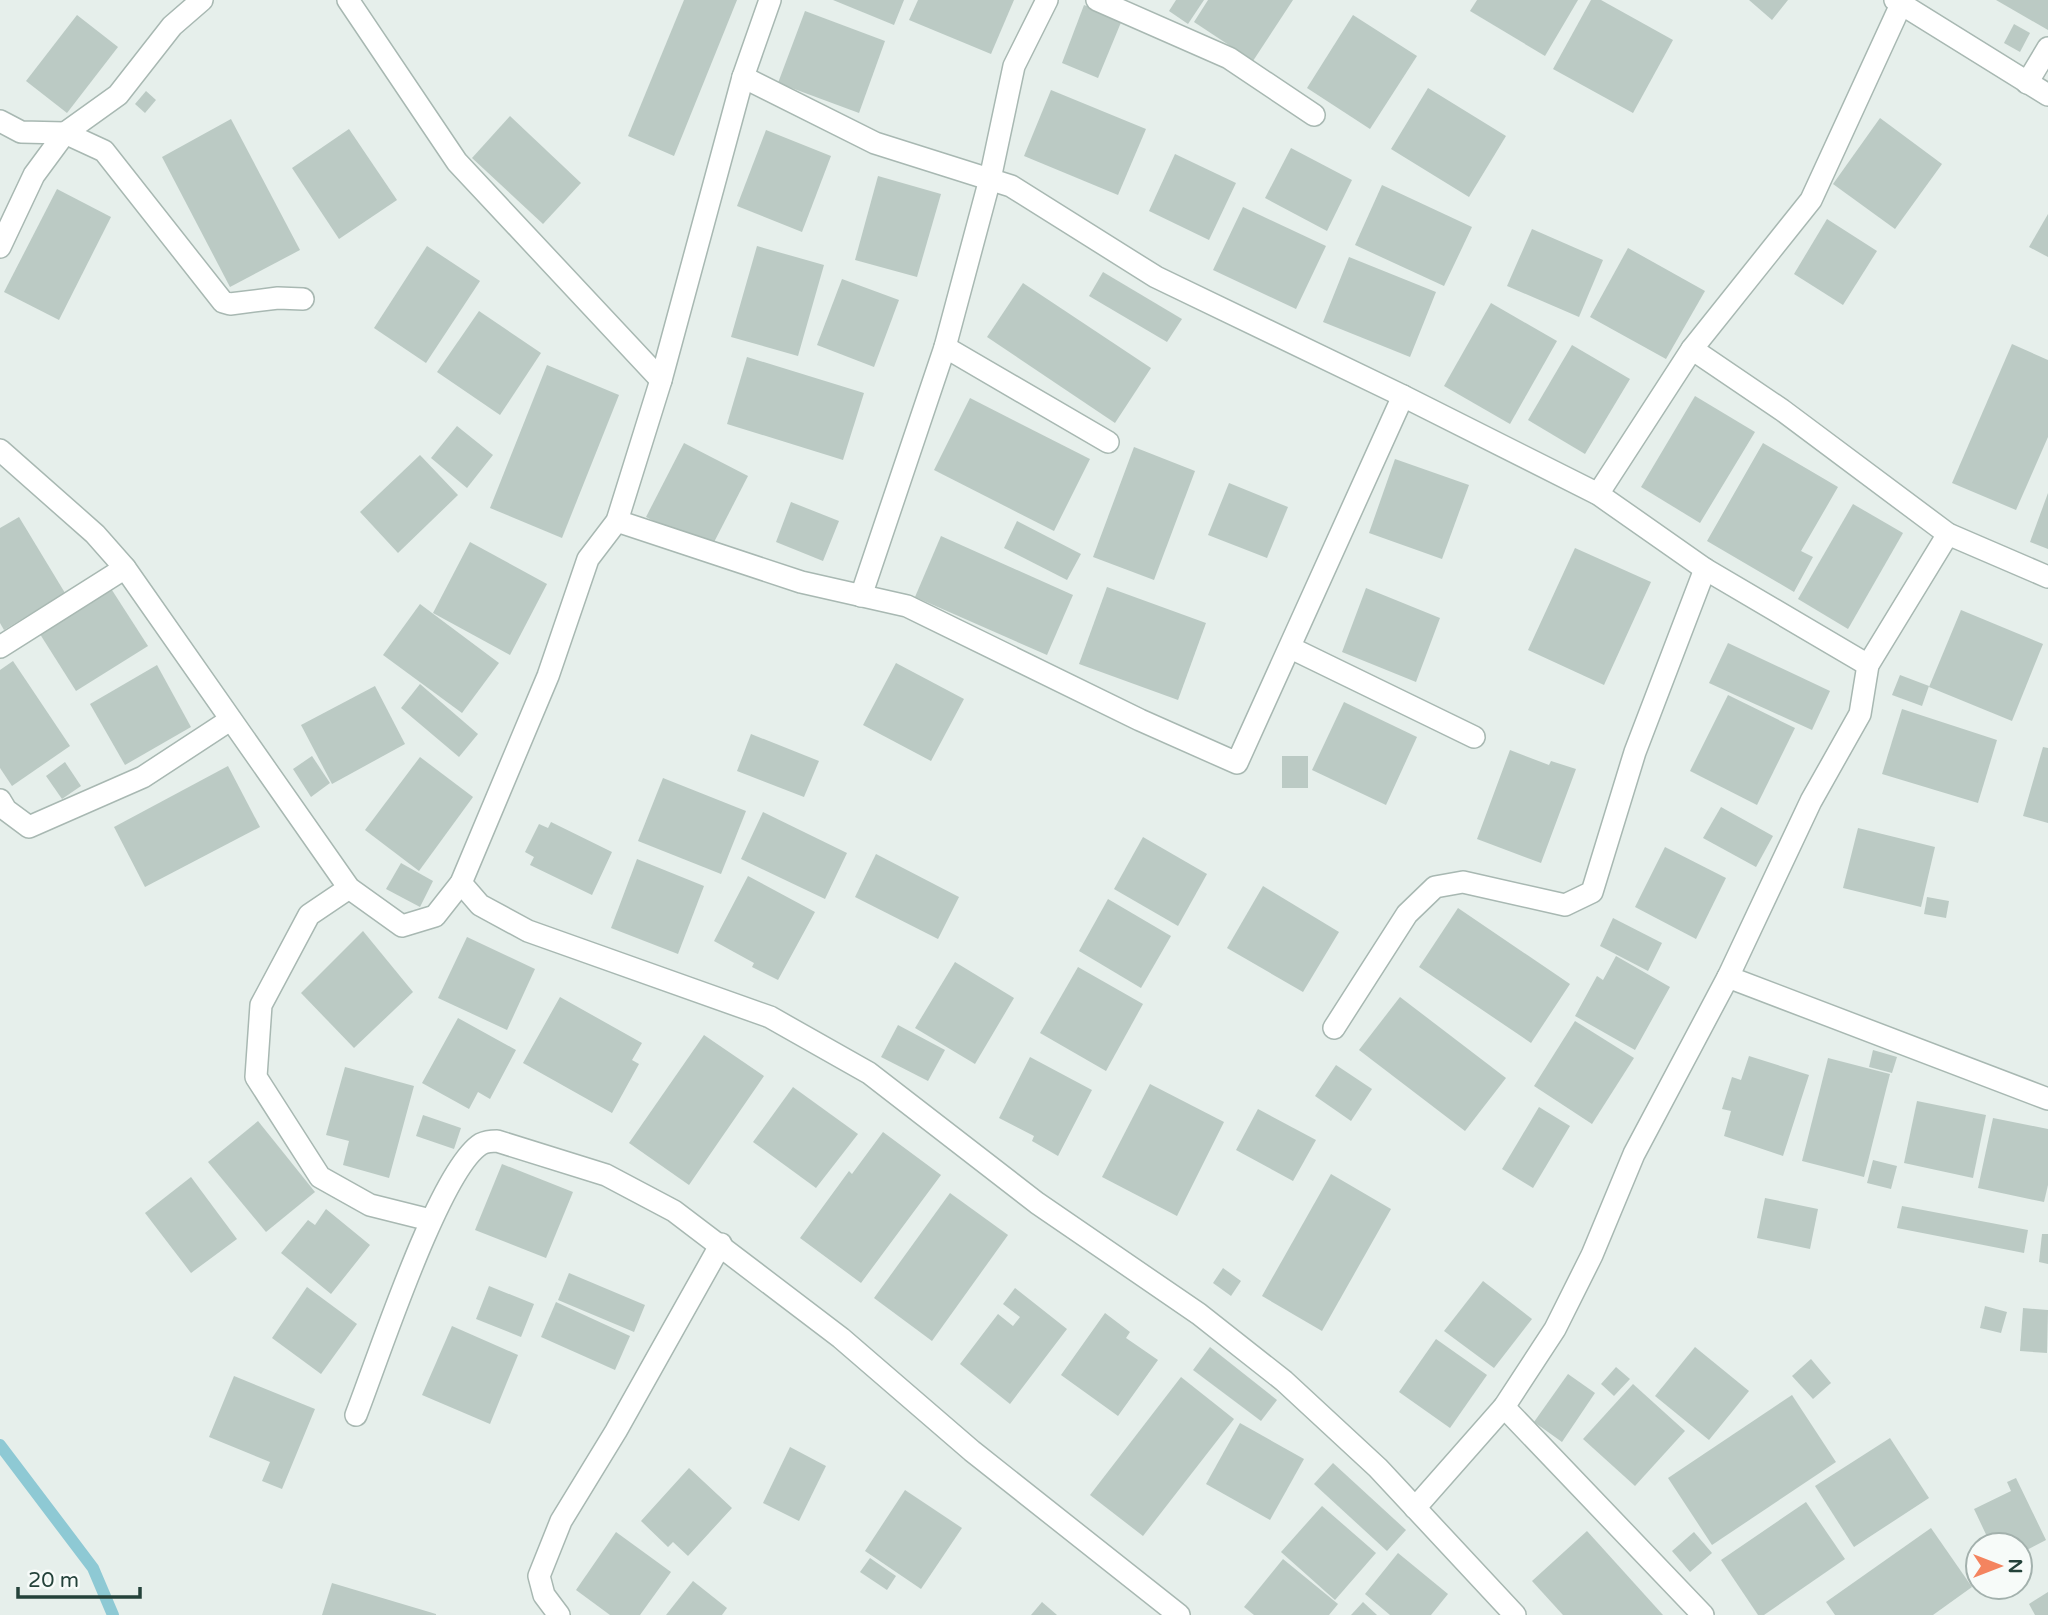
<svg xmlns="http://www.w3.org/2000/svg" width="2048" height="1615" viewBox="0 0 2048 1615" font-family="'Varela Round',sans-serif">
	<rect width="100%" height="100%" fill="#e6efeb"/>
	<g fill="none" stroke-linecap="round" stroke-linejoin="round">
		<path stroke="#8ec9d4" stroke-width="12" d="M0 1445 93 1568 113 1615"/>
	</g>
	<g fill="#bbcac4">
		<path d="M684 0H737L674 156 628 136Z"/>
		<path d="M833 0H904L894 25Z"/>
		<path d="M918 0H1014L991 54 909 20Z"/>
		<path d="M1176 0H1204L1188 24 1169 11Z"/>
		<path d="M1208 0H1293L1253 61 1194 22Z"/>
		<path d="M1477 0H1578L1545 56 1470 11Z"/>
		<path d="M1591 0H1601L1673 40 1633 113 1553 69Z"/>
		<path d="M1749 0H1788L1772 20Z"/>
		<path d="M1996 0H2048V30Z"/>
		<path d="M1084 5 1122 20 1098 78 1062 63Z"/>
		<path d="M805 11 885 41 859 113 778 83Z"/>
		<path d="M77 15 118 47 67 113 26 81Z"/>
		<path d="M1353 15 1417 56 1370 129 1307 88Z"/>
		<path d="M2014 24 2030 33 2020 52 2004 43Z"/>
		<path d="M1428 88 1506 136 1469 197 1391 149Z"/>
		<path d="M1051 90 1146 129 1118 195 1024 156Z"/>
		<path d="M146 91 156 100 145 113 135 104Z"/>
		<path d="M510 116 581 183 543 224 472 158Z"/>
		<path d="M1880 118 1942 164 1895 229 1833 184Z"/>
		<path d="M231 119 300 250 230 287 162 157Z"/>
		<path d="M349 129 397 200 339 239 292 168Z"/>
		<path d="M766 130 831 156 802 232 737 206Z"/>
		<path d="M1291 148 1352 180 1327 231 1265 198Z"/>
		<path d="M1175 154 1236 183 1209 240 1149 211Z"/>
		<path d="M878 176 941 194 917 277 855 260Z"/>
		<path d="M1382 185 1472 227 1444 286 1355 245Z"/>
		<path d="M57 189 111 217 59 320 4 292Z"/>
		<path d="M1243 207 1326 246 1296 309 1213 270Z"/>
		<path d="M2048 214V257L2029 247Z"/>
		<path d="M1827 219 1877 251 1843 305 1794 274Z"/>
		<path d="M1532 229 1603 260 1579 317 1507 286Z"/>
		<path d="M427 246 480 281 426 363 374 328Z"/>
		<path d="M757 246 824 265 798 356 731 337Z"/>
		<path d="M1628 248 1705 291 1666 359 1590 317Z"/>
		<path d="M1349 257 1436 292 1410 357 1323 322Z"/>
		<path d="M1103 272 1182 319 1167 342 1089 296Z"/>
		<path d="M842 279 899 300 874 367 817 345Z"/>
		<path d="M1023 283 1151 368 1115 423 987 337Z"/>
		<path d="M1491 303 1557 341 1510 424 1444 386Z"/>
		<path d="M479 311 541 353 500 415 437 372Z"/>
		<path d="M2012 344 2048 360V437L2016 510 1952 483Z"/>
		<path d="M1572 345 1630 379 1585 454 1528 420Z"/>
		<path d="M747 357 864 393 843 460 727 424Z"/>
		<path d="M547 365 619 395 562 538 490 508Z"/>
		<path d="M1695 396 1755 432 1700 523 1641 487Z"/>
		<path d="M970 398 1090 459 1054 531 934 470Z"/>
		<path d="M457 426 493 455 467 488 431 458Z"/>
		<path d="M684 443 748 476 710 550 646 517Z"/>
		<path d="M1763 443 1838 487 1801 551 1813 557 1794 592 1707 541Z"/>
		<path d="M1134 447 1195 471 1154 580 1093 557Z"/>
		<path d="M420 455 458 495 398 553 360 512Z"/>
		<path d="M1395 459 1469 485 1442 559 1369 533Z"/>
		<path d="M1229 483 1288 507 1267 558 1208 535Z"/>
		<path d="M2048 493V549L2030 542Z"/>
		<path d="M791 502 839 521 823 561 776 542Z"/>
		<path d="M1853 504 1903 533 1848 629 1798 599Z"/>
		<path d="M19 517 65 593 4 630 0 623V528Z"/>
		<path d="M1017 521 1081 554 1067 580 1004 548Z"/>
		<path d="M941 536 1073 595 1047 655 915 597Z"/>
		<path d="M470 542 547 584 510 655 433 613Z"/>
		<path d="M1575 548 1651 582 1604 685 1528 650Z"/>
		<path d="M110 587 148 646 76 691 38 631Z"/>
		<path d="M1107 587 1206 623 1178 700 1079 664Z"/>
		<path d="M1366 588 1440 618 1416 682 1342 652Z"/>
		<path d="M420 604 499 663 462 713 383 655Z"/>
		<path d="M1961 610 2043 644 2012 721 1929 687Z"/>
		<path d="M1728 643 1830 691 1812 730 1709 683Z"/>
		<path d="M13 661 70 746 12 786 0 768V670Z"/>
		<path d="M896 663 964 699 931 761 863 725Z"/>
		<path d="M157 665 191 727 125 765 90 704Z"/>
		<path d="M1900 675 1929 686 1922 706 1892 695Z"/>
		<path d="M420 684 478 734 459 757 401 708Z"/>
		<path d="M375 686 405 744 332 784 301 725Z"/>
		<path d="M1728 695 1795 728 1757 805 1690 771Z"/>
		<path d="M1344 702 1417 737 1386 805 1312 770Z"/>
		<path d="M1902 709 1997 740 1978 803 1882 774Z"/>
		<path d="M751 734 819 761 804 797 737 771Z"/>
		<path d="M2043 747 2048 748V823L2023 816Z"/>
		<path d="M1510 750 1549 765 1551 761 1576 769 1541 863 1477 839Z"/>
		<path d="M312 756 330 783 311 797 293 769Z"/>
		<rect x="1282" y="756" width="26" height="32"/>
		<path d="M420 757 473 797 419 871 365 830Z"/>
		<path d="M65 762 81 786 62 799 46 776Z"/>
		<path d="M228 766 260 827 145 887 114 827Z"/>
		<path d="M663 778 746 811 721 874 638 841Z"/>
		<path d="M1721 807 1773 836 1756 867 1703 838Z"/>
		<path d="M763 812 847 853 825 899 741 859Z"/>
		<path d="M551 822 612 852 592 895 530 865 534 857 525 852 539 824 548 828Z"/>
		<path d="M1858 828 1935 847 1921 907 1843 888Z"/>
		<path d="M1143 837 1207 874 1178 926 1114 889Z"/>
		<path d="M1665 847 1726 878 1696 939 1635 907Z"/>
		<path d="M876 854 959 897 938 939 855 897Z"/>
		<path d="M637 859 704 886 678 954 611 928Z"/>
		<path d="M401 863 433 881 420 907 386 889Z"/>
		<path d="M748 876 815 912 778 980 752 967 754 963 714 941Z"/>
		<path d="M1263 886 1339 932 1303 992 1227 948Z"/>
		<path d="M1927 897 1949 901 1946 918 1924 914Z"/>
		<path d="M1108 899 1171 936 1141 988 1079 951Z"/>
		<path d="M1458 908 1570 984 1531 1043 1419 967Z"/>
		<path d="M1613 918 1662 943 1648 971 1600 946Z"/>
		<path d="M363 931 413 992 354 1048 301 993Z"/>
		<path d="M467 937 535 969 507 1030 438 998Z"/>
		<path d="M1616 956 1670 987 1635 1050 1575 1016 1597 976 1603 980Z"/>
		<path d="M955 962 1014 998 975 1064 915 1028Z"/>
		<path d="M1078 967 1143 1004 1106 1071 1040 1033Z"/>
		<path d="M560 997 642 1043 632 1060 639 1064 612 1113 523 1063Z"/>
		<path d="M1400 997 1506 1078 1465 1131 1359 1050Z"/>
		<path d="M458 1018 516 1050 490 1099 478 1092 469 1109 422 1083Z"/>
		<path d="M1575 1021 1634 1058 1592 1124 1534 1086Z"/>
		<path d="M898 1025 945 1050 928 1081 881 1057Z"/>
		<path d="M704 1035 764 1076 689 1185 629 1143Z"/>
		<path d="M1873 1050 1897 1057 1892 1073 1869 1067Z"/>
		<path d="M1749 1056 1809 1075 1783 1156 1724 1136 1731 1111 1722 1109 1732 1077 1741 1080Z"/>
		<path d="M1030 1057 1092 1090 1058 1156 1032 1141 1034 1136 999 1118Z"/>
		<path d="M1828 1058 1890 1074 1864 1177 1802 1161Z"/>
		<path d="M1336 1065 1372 1089 1351 1121 1315 1096Z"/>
		<path d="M345 1067 414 1086 389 1178 343 1165 349 1141 326 1135Z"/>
		<path d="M1150 1084 1224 1122 1177 1216 1102 1177Z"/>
		<path d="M793 1087 858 1134 816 1188 753 1142Z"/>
		<path d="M1917 1101 1986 1115 1973 1178 1904 1163Z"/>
		<path d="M1539 1107 1570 1126 1533 1188 1502 1169Z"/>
		<path d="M1258 1109 1316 1140 1293 1181 1236 1150Z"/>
		<path d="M423 1115 461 1128 454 1149 416 1136Z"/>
		<path d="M1993 1118 2048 1129V1185L2044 1202 1978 1188Z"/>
		<path d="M258 1121 315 1192 266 1232 208 1162Z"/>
		<path d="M883 1132 941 1175 861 1283 800 1238 849 1171 852 1174Z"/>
		<path d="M1873 1160 1897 1166 1891 1189 1867 1183Z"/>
		<path d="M502 1164 573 1192 546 1258 475 1230Z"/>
		<path d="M1331 1174 1391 1209 1322 1331 1262 1296Z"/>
		<path d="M191 1177 237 1239 191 1273 145 1213Z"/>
		<path d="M950 1193 1008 1235 932 1341 874 1298Z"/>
		<path d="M1765 1198 1818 1209 1810 1249 1757 1238Z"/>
		<path d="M1902 1206 2028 1230 2024 1253 1897 1228Z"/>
		<path d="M326 1209 370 1245 331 1294 281 1253 308 1220 315 1225Z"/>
		<path d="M2042 1234H2048V1264L2039 1262Z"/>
		<path d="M1223 1268 1241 1281 1231 1296 1213 1283Z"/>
		<path d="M569 1273 645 1305 634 1332 558 1300Z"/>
		<path d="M1483 1281 1532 1319 1494 1368 1444 1331Z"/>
		<path d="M489 1286 534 1304 521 1337 476 1319Z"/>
		<path d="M307 1287 357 1324 321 1374 272 1338Z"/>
		<path d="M1015 1288 1067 1329 1010 1404 960 1364 998 1314 1013 1326 1020 1317 1003 1304Z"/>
		<path d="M556 1302 630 1336 615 1370 541 1337Z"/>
		<path d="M1985 1306 2007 1312 2001 1333 1980 1328Z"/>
		<path d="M2023 1308 2048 1310 2047 1353 2020 1351Z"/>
		<path d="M1105 1313 1130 1332 1126 1338 1158 1360 1118 1416 1061 1375Z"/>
		<path d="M452 1326 518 1355 490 1424 422 1395Z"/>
		<path d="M1436 1339 1487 1375 1450 1428 1399 1392Z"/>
		<path d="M1210 1347 1277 1400 1261 1421 1193 1370Z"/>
		<path d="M1695 1347 1749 1391 1709 1440 1655 1396Z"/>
		<path d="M1811 1359 1831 1383 1813 1399 1792 1376Z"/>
		<path d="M1616 1367 1630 1379 1614 1396 1601 1384Z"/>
		<path d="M1568 1374 1595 1393 1562 1442 1534 1422Z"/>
		<path d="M234 1376 315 1409 282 1489 262 1481 270 1462 209 1437Z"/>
		<path d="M1181 1377 1234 1419 1143 1536 1090 1495Z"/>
		<path d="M1633 1384 1685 1431 1635 1486 1583 1439Z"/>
		<path d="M1792 1395 1836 1462 1712 1545 1668 1478Z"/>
		<path d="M1240 1423 1304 1459 1270 1520 1206 1484Z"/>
		<path d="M1890 1438 1929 1498 1854 1547 1815 1486Z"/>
		<path d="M790 1447 826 1466 799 1521 763 1503Z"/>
		<path d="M1333 1463 1406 1530 1387 1551 1314 1484Z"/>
		<path d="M689 1468 732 1508 688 1556 673 1542 668 1547 641 1521Z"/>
		<path d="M2016 1478 2046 1540 2021 1553 2014 1537 1991 1545 1974 1509 2011 1491 2007 1482Z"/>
		<path d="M905 1490 962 1528 921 1589 865 1551Z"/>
		<path d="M1806 1502 1845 1559 1764 1615H1758L1721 1560Z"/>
		<path d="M1322 1506 1376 1553 1335 1600 1281 1552Z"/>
		<path d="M1931 1528 1972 1587 1933 1615H1835L1826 1602Z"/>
		<path d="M1587 1531 1663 1615H1563L1532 1581Z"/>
		<path d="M616 1532 671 1572 640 1615H610L576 1590Z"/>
		<path d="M1694 1532 1712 1553 1690 1572 1672 1551Z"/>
		<path d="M1398 1553 1448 1594 1431 1615H1390L1365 1594Z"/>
		<path d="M870 1558 896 1576 887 1590 860 1572Z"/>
		<path d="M1283 1559 1338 1604 1329 1615H1254L1244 1607Z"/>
		<path d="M693 1581 727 1608 722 1615H666Z"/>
		<path d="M332 1583 436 1614V1615H322Z"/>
		<path d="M2048 1592V1615H2035L2029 1604Z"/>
		<path d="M1042 1602 1057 1615H1031Z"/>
		<path d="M1363 1602 1377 1615H1351Z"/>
	</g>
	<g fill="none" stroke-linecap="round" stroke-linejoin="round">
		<g stroke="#a8b8b2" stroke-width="24">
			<g id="street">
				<path d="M348 0 457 162 661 380"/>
				<path d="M1097 0 1229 58 1314 115"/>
				<path d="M1895 0 2048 95"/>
				<path d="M743 77 875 143 1011 186 1156 277 1403 396 1598 494 1705 569 1868 665"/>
				<path d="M2027 83 2048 48"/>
				<path d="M0 121 21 132 65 133 104 151 223 302 230 304 278 298 303 299"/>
				<path d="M0 247 34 175 65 133 118 95 172 26 202 0"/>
				<path d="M945 347 1108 442"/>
				<path d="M1692 349 1782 410 1948 534 2048 577"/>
				<path d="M0 450 95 534 125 568 349 888 402 926 435 916 461 883 548 676 588 559 617 521 661 380 743 77 770 0"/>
				<path d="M1598 494 1692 349 1811 200 1903 0"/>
				<path d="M617 521 801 582 907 606 1140 720 1237 763 1403 396"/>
				<path d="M861 596 945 347 990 179 1014 66 1047 0"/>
				<path d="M0 647 125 568"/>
				<path d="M1291 648 1474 737"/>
				<path d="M0 800 6 810 29 827 143 777 230 720"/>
				<path d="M461 883 480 905 528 931 770 1017 869 1073 1037 1203 1199 1314 1284 1381 1378 1468 1515 1615"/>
				<path d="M349 888 309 915 261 1005 256 1077 320 1177 370 1205 430 1220"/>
				<path d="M1728 977 2048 1099"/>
				<path d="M1334 1028 1407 914 1435 887 1463 882 1565 905 1592 892 1635 752 1705 569"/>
				<path d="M1504 1407 1703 1615"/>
				<path d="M356 1415C377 1362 439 1170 481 1144 485 1142 492 1141 497 1141L606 1175 674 1211 841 1338 972 1451 1179 1615"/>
				<path d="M1415 1508 1504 1407 1555 1329 1592 1255 1634 1154 1728 977 1811 801 1860 714 1868 665 1948 534"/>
				<path d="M559 1615 544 1595 539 1576 561 1521 616 1431 721 1244"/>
			</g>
		</g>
		<use href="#street" stroke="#fff" stroke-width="21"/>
	</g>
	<g transform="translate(1999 1566) rotate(90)"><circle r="33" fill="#f7fbf9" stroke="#a3b1ad" stroke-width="2"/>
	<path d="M0-5L12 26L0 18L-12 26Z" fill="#f4845f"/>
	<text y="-10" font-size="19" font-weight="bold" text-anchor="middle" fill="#24423a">N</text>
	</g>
	<path d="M18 1587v10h122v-10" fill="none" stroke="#24423a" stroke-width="3.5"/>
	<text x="28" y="1587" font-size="21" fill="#24423a" stroke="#f7fbf9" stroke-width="5" paint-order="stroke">20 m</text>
</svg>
